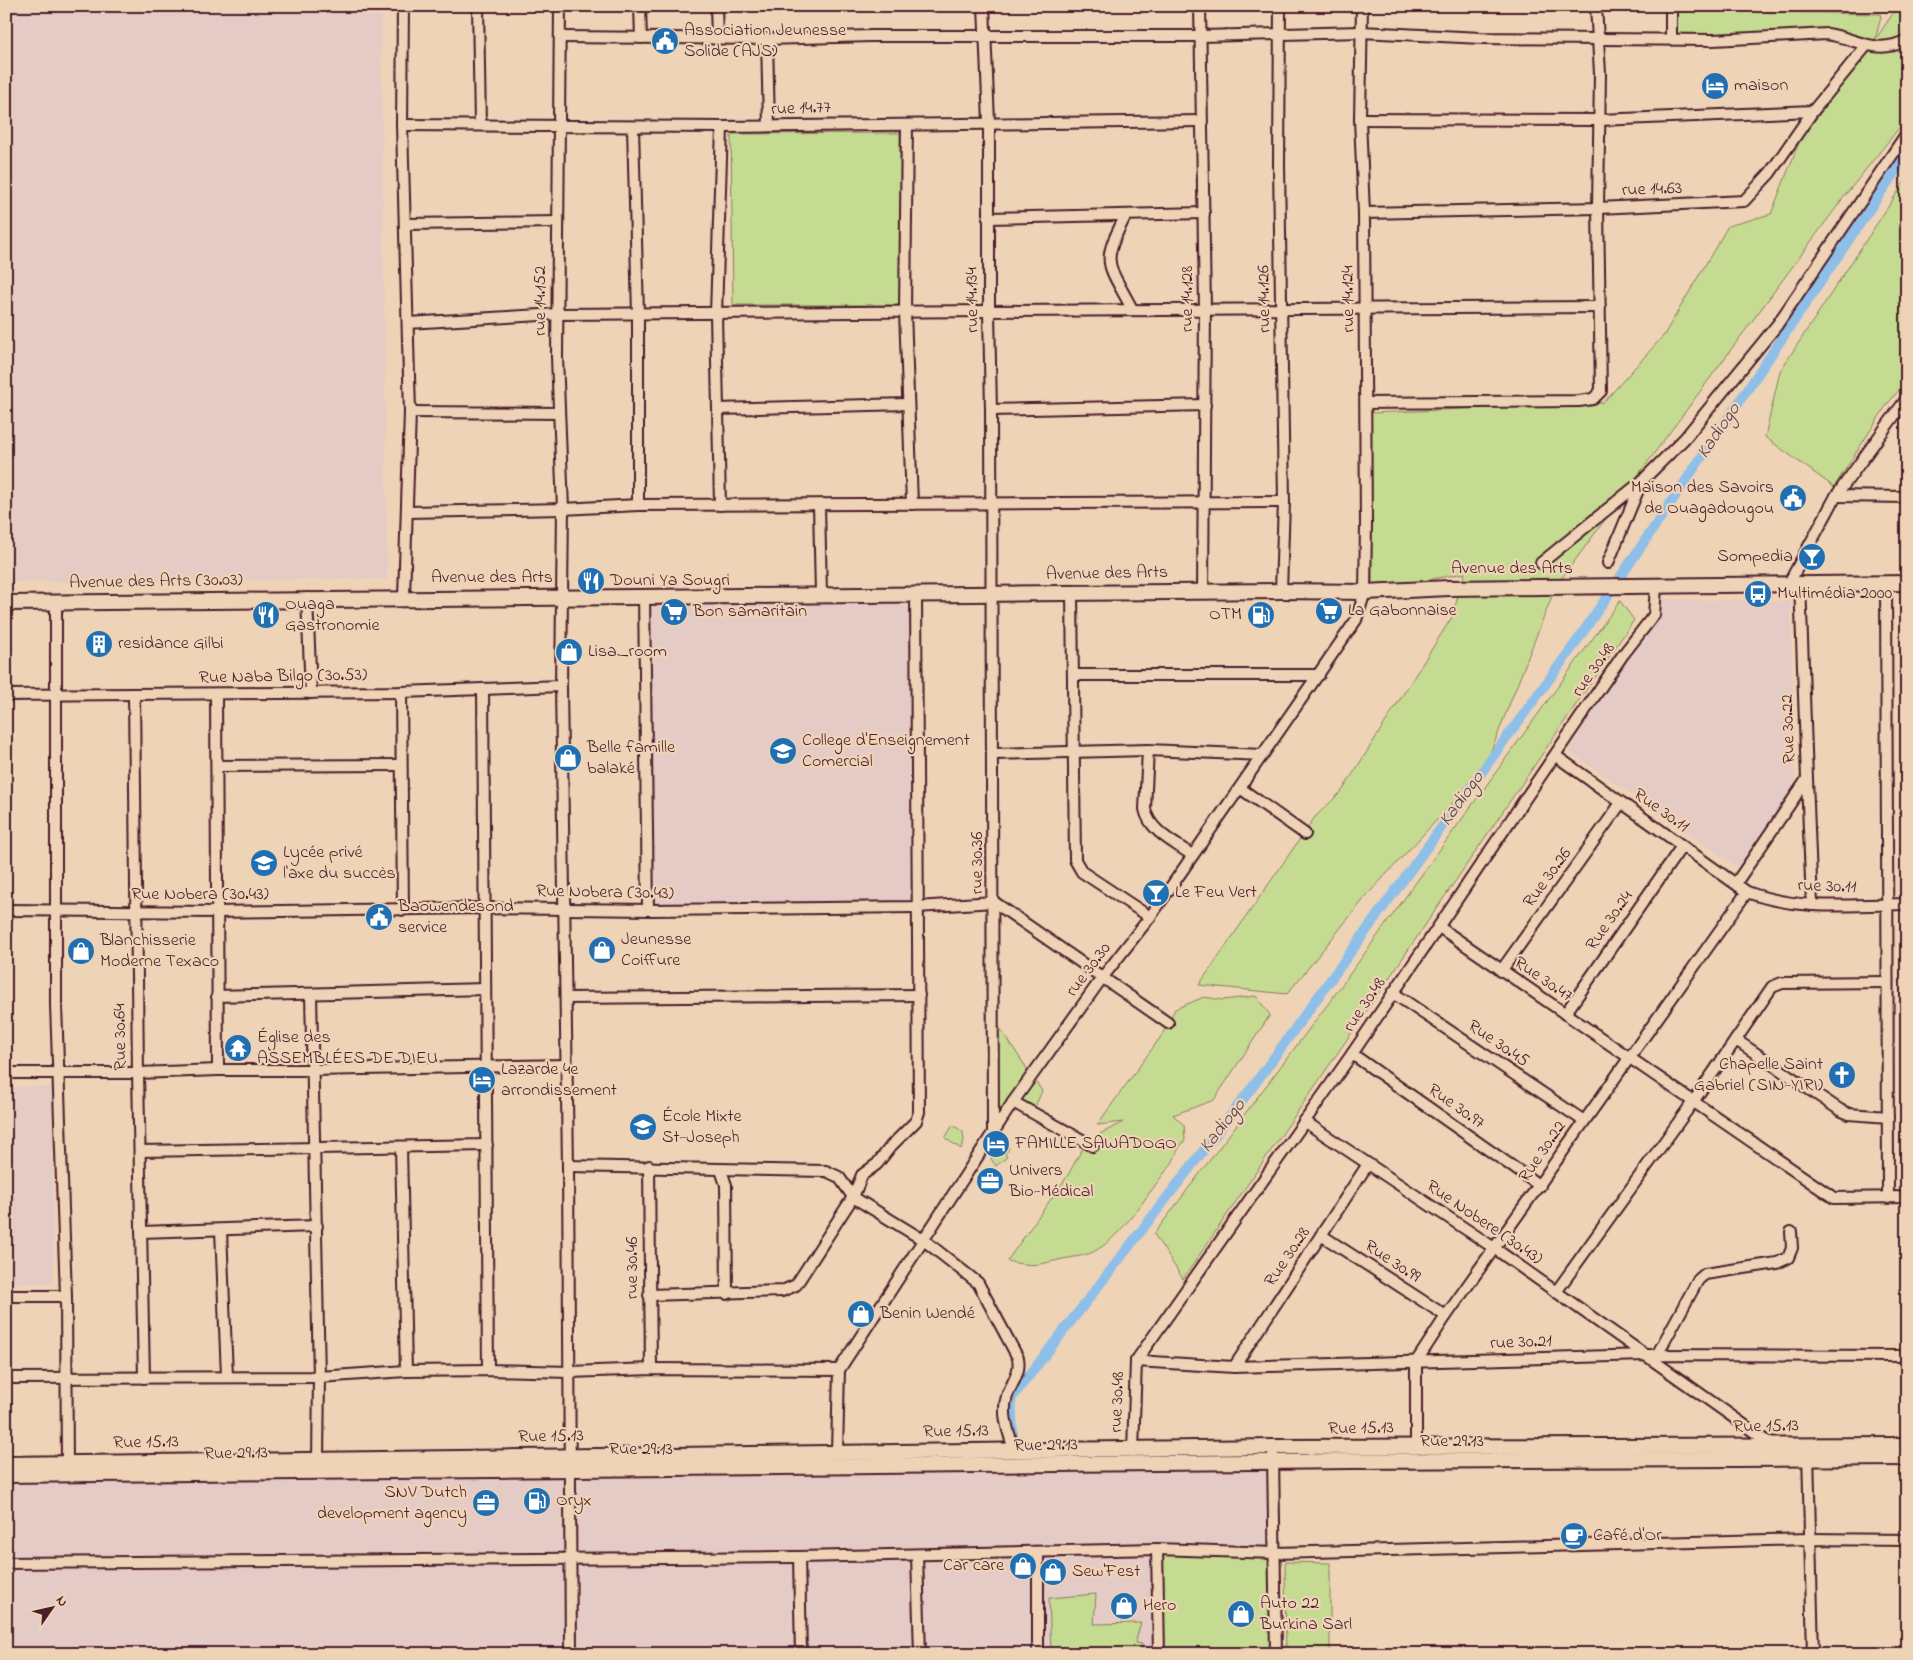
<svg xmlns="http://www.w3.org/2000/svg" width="1913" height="1660" viewBox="0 0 1913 1660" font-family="'Indie Flower',sans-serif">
	<rect width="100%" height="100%" fill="#efd3b6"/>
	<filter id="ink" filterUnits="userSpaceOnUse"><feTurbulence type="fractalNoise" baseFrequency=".02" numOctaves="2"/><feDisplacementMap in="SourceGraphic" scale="10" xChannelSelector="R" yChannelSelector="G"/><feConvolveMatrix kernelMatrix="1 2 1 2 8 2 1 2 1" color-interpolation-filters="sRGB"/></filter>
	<g filter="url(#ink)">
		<g fill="#e4cbc5">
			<path d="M6 6H381L387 579 6 582Z"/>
			<path d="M644 595H920L916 905 651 907Z"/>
			<path d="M1663 599 1791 601 1795 790 1739 868 1568 751Z"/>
			<path d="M6 1087H52L54 1283H6Z"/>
			<path d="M1273 1462 1275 1654H6V1476Z"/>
		</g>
		<g fill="#c5db91" stroke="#887d5e">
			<path d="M1672 6H1766L1767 12 1880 14 1881 17 1875 40 1898 6H1907V118L1847 193 1556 586 1484 769 1368 894 1287 994 1199 985 1315 817 1342 791 1452 617 1465 573 1372 590 1370 413 1603 403 1664 335 1728 226 1771 214 1800 140 1873 43 1844 34 1673 39Z"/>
			<path d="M900 133 901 305H733L731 134Z"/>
			<path d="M1907 178V380L1886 406 1834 487 1765 437 1780 371Z"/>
			<path d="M1620 601 1634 620 1183 1279 1154 1234 1328 1004Z"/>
			<path d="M1256 996 1270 1015 1214 1100 1173 1115 1184 1125 1185 1141C1176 1148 1177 1157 1170 1166 1148 1192 1123 1237 1093 1252 1085 1256 1073 1257 1063 1259 1037 1265 1033 1267 1007 1261L1068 1175 1081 1151 1100 1134 1123 1122 1097 1125 1162 1035 1175 1009 1204 997 1223 1000Z"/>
			<path d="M998 1025 1042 1091 1033 1111 1012 1096 996 1121 995 1029Z"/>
			<path d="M953 1125 963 1132 964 1141 961 1149 945 1138Z"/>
			<path d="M1000 1141 1007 1144 1009 1149 1005 1154 1007 1157 996 1166 991 1159 994 1152 991 1149Z"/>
			<path d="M1158 1550 1271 1556 1272 1654H1159Z"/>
			<path d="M1285 1562 1330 1563V1652L1332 1654H1286Z"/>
			<path d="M1096 1594 1094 1624 1141 1623 1135 1643 1142 1644V1654H1051L1049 1598Z"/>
		</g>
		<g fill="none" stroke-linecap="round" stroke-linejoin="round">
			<path stroke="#8ebfe9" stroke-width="10" d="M1013 1433 1011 1399 1251 1089 1577 641 1907 154"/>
			<g stroke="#4a1f2b" stroke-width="14">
				<g id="street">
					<path d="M403 6 402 125 410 412 404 597"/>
					<path d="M478 6 480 125"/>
					<path d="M560 6 557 357 563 509 561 686 568 1166 571 1654"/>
					<path d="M640 6 641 38"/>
					<path d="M716 6 717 37"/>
					<path d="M984 6 989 122V312L991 410 993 1133"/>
					<path d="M1200 6 1205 308 1203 591"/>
					<path d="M1280 6 1279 165 1284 502 1281 591"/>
					<path d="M1671 6V39"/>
					<path d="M561 37 767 39 871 36H1202L1361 32 1481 38 1713 40 1827 34C1859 39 1875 56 1907 40"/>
					<path d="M767 39 769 126"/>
					<path d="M1360 119 1599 120 1813 111"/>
					<path d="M402 125 722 127 1201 121"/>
					<path d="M907 125 905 311 912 504"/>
					<path d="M633 127 638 314V505"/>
					<path d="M1364 213 1598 208 1744 201 1770 173 1813 111 1866 46"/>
					<path d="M1126 215C1100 265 1107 261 1132 309"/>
					<path d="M988 218 1204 213"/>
					<path d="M406 224 558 222"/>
					<path d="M408 323 558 314 1600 307"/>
					<path d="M1366 403 1579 401 1593 399 1601 391 1598 208 1600 73 1596 6"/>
					<path d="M718 409 907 404"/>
					<path d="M991 410 1205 405"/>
					<path d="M410 412 558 413"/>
					<path d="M1836 496 1907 497"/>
					<path d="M720 505 716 314 722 127"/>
					<path d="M819 505 821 594"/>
					<path d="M407 512 563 509 638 505 1284 502"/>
					<path d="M1541 563 1641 482 1685 438 1777 325 1907 133"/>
					<path d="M1608 563 1641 483"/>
					<path d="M1789 583 1836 496 1907 398"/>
					<path d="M1886 583C1888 788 1887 993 1888 1198"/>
					<path d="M1072 593 1075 860 1082 872 1150 917"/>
					<path d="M644 595 648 909"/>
					<path d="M307 598 311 693"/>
					<path d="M56 602V1004L66 1296 67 1468"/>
					<path d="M1073 675H1319"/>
					<path d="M483 689 488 1370"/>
					<path d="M401 692 403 910"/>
					<path d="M216 694 218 1070"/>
					<path d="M6 695 401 692 561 686"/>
					<path d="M134 695 138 1073 144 1378"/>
					<path d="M1148 750 1145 809C1149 831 1175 843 1192 855"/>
					<path d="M993 754 1148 750 1263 755"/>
					<path d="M1556 756 1747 892C1798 911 1854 905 1907 904"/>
					<path d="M217 766 401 765"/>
					<path d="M1807 779 1812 905"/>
					<path d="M1240 788 1305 834"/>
					<path d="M1736 883 1807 779 1800 582"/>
					<path d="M6 910 216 912 484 908 652 910 917 907 994 902 1168 1023"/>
					<path d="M1439 927 1834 1198 1907 1197"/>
					<path d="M1501 971 1621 803"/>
					<path d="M1393 993 1584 1121"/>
					<path d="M311 994 319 1377 318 1459"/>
					<path d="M217 996 485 989"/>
					<path d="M566 998 919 995"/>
					<path d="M1565 1014 1682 846"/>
					<path d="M1736 1040 1840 1110 1849 1114 1888 1117"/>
					<path d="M1352 1054 1540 1186"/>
					<path d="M6 1073H138L218 1070H312L565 1065"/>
					<path d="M1013 1102 1093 1146"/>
					<path d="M1304 1121 1494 1248 1774 1446"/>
					<path d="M401 1147 406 1371"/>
					<path d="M140 1151 487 1145"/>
					<path d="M568 1166 826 1171 839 1177 853 1197 925 1241 978 1283 1018 1358C1021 1373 1012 1382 1007 1396 1001 1414 1009 1433 1014 1450"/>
					<path d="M649 1166 651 1369"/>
					<path d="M721 1170 726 1185 727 1294"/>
					<path d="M221 1230 227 1376"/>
					<path d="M141 1232 317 1226"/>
					<path d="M1321 1235 1446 1316"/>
					<path d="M1556 1292 1693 1102 1772 987 1782 983 1887 982"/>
					<path d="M649 1295 782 1291 796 1285 853 1197 862 1175 877 1164 891 1146 916 1121 919 1112 916 594"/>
					<path d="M6 1296H66"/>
					<path d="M1657 1355 1698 1280 1705 1274 1777 1263 1788 1258 1792 1248 1791 1232"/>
					<path d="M1136 1361 1234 1367 1645 1355 1907 1356"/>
					<path d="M1234 1367 1368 1164"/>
					<path d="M839 1370 1013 1102 1102 978 1150 917 1356 620 1365 592 1366 524 1364 213 1360 119 1362 6"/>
					<path d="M6 1378 319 1377 406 1371 488 1370 570 1372 651 1369 839 1370"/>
					<path d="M1416 1447V1362L1446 1316 1747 892"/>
					<path d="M1133 1451 1136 1361 1352 1054 1622 656 1654 615 1656 587"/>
					<path d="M837 1452 839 1370"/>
					<path d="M1808 1452 1813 1654"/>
					<path d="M1273 1455 1276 1654"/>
					<path d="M1157 1549 1159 1654"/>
					<path d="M1038 1553V1654"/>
					<path d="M917 1555 920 1654"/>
					<path d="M799 1557 801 1654"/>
					<path d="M6 1563 799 1557 1157 1549 1275 1553 1809 1539 1907 1540"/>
				</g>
			</g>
			<g stroke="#4a1f2b" stroke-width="18">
				<g id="secondary">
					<path d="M6 603C431 597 856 593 1281 591L1365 592 1449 588 1907 583"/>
					<path d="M6 1464 1273 1447 1907 1445"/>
					<path d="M6 1475 1349 1461 1907 1458"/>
				</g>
			</g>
			<use href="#street" stroke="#efd3b6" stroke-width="10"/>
			<use href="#secondary" stroke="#efd3b6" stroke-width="14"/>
		</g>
	</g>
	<defs>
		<g id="civic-disc" transform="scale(1.4375)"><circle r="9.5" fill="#1f6fb2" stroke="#efd3b6"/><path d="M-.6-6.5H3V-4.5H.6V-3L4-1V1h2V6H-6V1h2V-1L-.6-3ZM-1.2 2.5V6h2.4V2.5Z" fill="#fff"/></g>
		<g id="hotel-disc" transform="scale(1.4375)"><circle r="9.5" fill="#1f6fb2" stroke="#efd3b6"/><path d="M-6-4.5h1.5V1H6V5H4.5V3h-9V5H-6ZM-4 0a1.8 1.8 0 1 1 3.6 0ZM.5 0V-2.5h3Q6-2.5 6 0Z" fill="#fff"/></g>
		<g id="bar-disc" transform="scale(1.4375)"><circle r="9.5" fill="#1f6fb2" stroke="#efd3b6"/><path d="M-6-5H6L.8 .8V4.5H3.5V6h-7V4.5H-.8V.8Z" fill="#fff"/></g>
		<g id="restaurant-disc" transform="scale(1.4375)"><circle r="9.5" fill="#1f6fb2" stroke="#efd3b6"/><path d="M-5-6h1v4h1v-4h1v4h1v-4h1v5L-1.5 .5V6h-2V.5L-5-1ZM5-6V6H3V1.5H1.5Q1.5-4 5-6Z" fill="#fff"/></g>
		<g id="bus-disc" transform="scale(1.4375)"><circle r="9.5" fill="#1f6fb2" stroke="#efd3b6"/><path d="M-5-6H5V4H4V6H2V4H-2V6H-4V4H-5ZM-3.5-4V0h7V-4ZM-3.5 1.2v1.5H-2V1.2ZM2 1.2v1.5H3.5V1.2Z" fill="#fff"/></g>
		<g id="supermarket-disc" transform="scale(1.4375)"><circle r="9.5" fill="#1f6fb2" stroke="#efd3b6"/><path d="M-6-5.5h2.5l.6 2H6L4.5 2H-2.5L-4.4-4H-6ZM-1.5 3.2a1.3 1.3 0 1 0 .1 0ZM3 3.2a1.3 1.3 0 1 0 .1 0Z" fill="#fff"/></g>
		<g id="fuel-disc" transform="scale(1.4375)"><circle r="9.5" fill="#1f6fb2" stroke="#efd3b6"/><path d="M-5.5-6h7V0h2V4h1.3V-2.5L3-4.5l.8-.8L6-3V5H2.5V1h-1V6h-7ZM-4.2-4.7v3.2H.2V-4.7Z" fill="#fff"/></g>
		<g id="building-disc" transform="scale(1.4375)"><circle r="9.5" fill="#1f6fb2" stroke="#efd3b6"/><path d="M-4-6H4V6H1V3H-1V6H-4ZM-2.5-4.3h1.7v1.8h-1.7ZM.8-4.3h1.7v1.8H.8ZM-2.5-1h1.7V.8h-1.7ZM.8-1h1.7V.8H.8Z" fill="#fff"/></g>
		<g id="shop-disc" transform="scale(1.4375)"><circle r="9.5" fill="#1f6fb2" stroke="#efd3b6"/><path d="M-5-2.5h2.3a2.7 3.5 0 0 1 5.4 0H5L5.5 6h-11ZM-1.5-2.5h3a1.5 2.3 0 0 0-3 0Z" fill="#fff"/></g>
		<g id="school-disc" transform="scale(1.4375)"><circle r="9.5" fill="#1f6fb2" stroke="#efd3b6"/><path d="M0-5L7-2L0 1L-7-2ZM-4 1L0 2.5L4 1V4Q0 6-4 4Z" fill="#fff"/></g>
		<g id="temple-disc" transform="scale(1.4375)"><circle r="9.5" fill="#1f6fb2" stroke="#efd3b6"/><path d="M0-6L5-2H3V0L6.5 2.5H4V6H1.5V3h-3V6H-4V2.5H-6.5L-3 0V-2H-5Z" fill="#fff"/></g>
		<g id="church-disc" transform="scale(1.4375)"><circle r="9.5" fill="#1f6fb2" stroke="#efd3b6"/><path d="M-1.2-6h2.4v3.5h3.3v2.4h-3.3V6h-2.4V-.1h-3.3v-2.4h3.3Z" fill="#fff"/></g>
		<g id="office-disc" transform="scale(1.4375)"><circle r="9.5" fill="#1f6fb2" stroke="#efd3b6"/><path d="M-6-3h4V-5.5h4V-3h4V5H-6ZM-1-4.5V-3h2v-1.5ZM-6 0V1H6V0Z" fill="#fff"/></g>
		<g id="cafe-disc" transform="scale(1.4375)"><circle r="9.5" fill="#1f6fb2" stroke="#efd3b6"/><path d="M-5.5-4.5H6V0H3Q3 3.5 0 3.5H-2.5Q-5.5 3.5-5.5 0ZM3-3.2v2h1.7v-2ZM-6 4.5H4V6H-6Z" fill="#fff"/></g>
	</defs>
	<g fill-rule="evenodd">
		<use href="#civic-disc" x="665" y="41"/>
		<use href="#hotel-disc" x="1715" y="86"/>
		<use href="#civic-disc" x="1793" y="498"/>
		<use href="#bar-disc" x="1812" y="557"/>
		<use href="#restaurant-disc" x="591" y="581"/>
		<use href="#bus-disc" x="1758" y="594"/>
		<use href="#supermarket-disc" x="1329" y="611"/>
		<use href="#supermarket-disc" x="674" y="612"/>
		<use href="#restaurant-disc" x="266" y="615"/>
		<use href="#fuel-disc" x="1261" y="615"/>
		<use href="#building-disc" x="99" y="644"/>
		<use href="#shop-disc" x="569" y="652"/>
		<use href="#school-disc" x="783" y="751"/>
		<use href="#shop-disc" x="568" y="758"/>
		<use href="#school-disc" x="264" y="863"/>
		<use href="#bar-disc" x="1156" y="893"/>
		<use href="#civic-disc" x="379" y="917"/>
		<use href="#shop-disc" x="602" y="950"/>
		<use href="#shop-disc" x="81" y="951"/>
		<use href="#temple-disc" x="238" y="1048"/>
		<use href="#church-disc" x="1842" y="1075"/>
		<use href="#hotel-disc" x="482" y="1080"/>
		<use href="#school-disc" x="643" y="1127"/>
		<use href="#hotel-disc" x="996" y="1144"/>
		<use href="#office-disc" x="990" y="1181"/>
		<use href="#shop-disc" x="861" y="1314"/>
		<use href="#fuel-disc" x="537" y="1501"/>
		<use href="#office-disc" x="486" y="1503"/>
		<use href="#cafe-disc" x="1574" y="1536"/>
		<use href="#shop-disc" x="1023" y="1566"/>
		<use href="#shop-disc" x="1053" y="1572"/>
		<use href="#shop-disc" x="1124" y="1606"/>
		<use href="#shop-disc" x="1241" y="1614"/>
	</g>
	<g text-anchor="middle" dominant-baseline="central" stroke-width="4.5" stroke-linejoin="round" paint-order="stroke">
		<g font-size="18" fill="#4a1f2b" stroke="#efd3b6" text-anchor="start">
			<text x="684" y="31">Association Jeunesse<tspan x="684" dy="21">Solide (AJS)</tspan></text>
			<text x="1734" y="86">maison</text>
			<text x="1774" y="488" text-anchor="end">Maison des Savoirs<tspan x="1774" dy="21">de Ouagadougou</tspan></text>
			<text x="1793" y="557" text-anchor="end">Sompedia</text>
			<text x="610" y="581">Douni Ya Sougri</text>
			<text x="1777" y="594">Multimédia 2000</text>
			<text x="285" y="605">Ouaga<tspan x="285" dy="21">Gastronomie</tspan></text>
			<text x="1348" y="611">La Gabonnaise</text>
			<text x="693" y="612">Bon samaritain</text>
			<text x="1242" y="615" text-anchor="end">OTM</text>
			<text x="118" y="644">residance Gilbi</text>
			<text x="588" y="652">Lisa_room</text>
			<text x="802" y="741">College d'Enseignement<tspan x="802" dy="21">Comercial</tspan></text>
			<text x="587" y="748">Belle famille<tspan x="587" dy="21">balaké</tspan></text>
			<text x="283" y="853">Lycée privé<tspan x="283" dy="21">l'axe du succès</tspan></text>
			<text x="1175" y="893">Le Feu Vert</text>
			<text x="398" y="907">Baowendesond<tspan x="398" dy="21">service</tspan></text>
			<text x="621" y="940">Jeunesse<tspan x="621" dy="21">Coiffure</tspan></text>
			<text x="100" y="941">Blanchisserie<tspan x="100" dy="21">Moderne Texaco</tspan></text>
			<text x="257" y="1038">Église des<tspan x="257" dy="21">ASSEMBLÉES DE DIEU</tspan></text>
			<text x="1823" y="1065" text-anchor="end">Chapelle Saint<tspan x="1823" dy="21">Gabriel (SIN-YIRI)</tspan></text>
			<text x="501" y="1070">Lazarde 4e<tspan x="501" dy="21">arrondissement</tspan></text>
			<text x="662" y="1117">École Mixte<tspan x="662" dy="21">St-Joseph</tspan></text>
			<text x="1015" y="1144">FAMILLE SAWADOGO</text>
			<text x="1009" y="1171">Univers<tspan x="1009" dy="21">Bio-Médical</tspan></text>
			<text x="880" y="1314">Benin Wendé</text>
			<text x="467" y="1493" text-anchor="end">SNV Dutch<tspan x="467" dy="21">development agency</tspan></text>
			<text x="556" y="1501">Oryx</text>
			<text x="1593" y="1536">Café d'Or</text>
			<text x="1004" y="1566" text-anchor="end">Car care</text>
			<text x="1072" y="1572">Sew'Fest</text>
			<text x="1260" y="1604">Auto 22<tspan x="1260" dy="21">Burkina Sarl</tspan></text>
			<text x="1143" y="1606">Hero</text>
		</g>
		<g font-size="18" fill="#4a1f2b" stroke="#efd3b6">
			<text transform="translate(801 109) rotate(-2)">rue 14.77</text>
			<text transform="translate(1652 190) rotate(-2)">rue 14.63</text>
			<text transform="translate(1188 299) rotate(-90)">rue 14.128</text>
			<text transform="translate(1265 299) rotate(-91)">rue 14.126</text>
			<text transform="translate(1349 299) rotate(-91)">rue 14.124</text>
			<text transform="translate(973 300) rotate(-91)">rue 14.134</text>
			<text transform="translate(541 301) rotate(-90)">rue 14.152</text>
			<text x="1512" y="569">Avenue des Arts</text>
			<text transform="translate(1107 574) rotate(-1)">Avenue des Arts</text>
			<text x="492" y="578">Avenue des Arts</text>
			<text transform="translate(156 582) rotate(-1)">Avenue des Arts (30.03)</text>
			<text transform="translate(1594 670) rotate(-55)">rue 30.48</text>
			<text transform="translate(283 677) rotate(-1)">Rue Naba Bilgo (30.53)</text>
			<text transform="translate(1789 729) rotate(-92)">Rue 30.22</text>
			<text transform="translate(1661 811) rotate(35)">Rue 30.11</text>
			<text transform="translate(978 863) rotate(-90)">rue 30.36</text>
			<text transform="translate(1548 878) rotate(-54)">Rue 30.26</text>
			<text transform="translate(1827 887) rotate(2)">rue 30.11</text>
			<text transform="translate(605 893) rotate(1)">Rue Nobera (30.43)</text>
			<text x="200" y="895">Rue Nobera (30.43)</text>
			<text transform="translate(1610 921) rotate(-55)">Rue 30.24</text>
			<text transform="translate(1089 970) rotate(-53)">rue 30.30</text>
			<text transform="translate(1543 980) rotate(34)">Rue 30.47</text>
			<text transform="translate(1365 1005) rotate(-56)">rue 30.48</text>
			<text transform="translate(121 1037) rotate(-91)">Rue 30.64</text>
			<text transform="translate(1498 1044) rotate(34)">Rue 30.45</text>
			<text transform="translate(1456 1107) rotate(35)">Rue 30.97</text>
			<text transform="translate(1543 1152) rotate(-56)">Rue 30.22</text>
			<text transform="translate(1484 1223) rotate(34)">Rue Nobere (30.43)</text>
			<text transform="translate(1288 1257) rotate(-56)">Rue 30.28</text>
			<text transform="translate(1392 1262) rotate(33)">Rue 30.99</text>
			<text transform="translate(633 1268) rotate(-90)">rue 30.46</text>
			<text transform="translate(1521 1343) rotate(-2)">rue 30.21</text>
			<text transform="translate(1118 1402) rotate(-88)">rue 30.48</text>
			<text transform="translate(1766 1427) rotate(-1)">Rue 15.13</text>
			<text transform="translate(1361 1429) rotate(-1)">Rue 15.13</text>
			<text transform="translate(956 1432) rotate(-1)">Rue 15.13</text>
			<text transform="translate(551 1437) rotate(-1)">Rue 15.13</text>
			<text x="1452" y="1442">Rue 29.13</text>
			<text transform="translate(146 1443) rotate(-1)">Rue 15.13</text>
			<text transform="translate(1046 1446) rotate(-1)">Rue 29.13</text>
			<text x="641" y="1450">Rue 29.13</text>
			<text transform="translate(236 1454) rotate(-1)">Rue 29.13</text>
		</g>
		<g font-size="19" font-style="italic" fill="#583f51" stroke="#efd3b6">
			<text transform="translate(1719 431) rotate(-56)">Kadiogo</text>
			<text transform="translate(1462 799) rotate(-54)">Kadiogo</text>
			<text transform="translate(1223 1126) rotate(-52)">Kadiogo</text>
		</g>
	</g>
	<rect width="1913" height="1660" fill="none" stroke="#efd3b6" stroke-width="25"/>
	<rect x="12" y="12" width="1888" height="1635" fill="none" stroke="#4a1f2b" stroke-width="2" filter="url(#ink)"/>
	<g transform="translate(52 1608) rotate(56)" stroke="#efd3b6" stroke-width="4" paint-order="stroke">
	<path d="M0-4L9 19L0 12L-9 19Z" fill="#4a1f2b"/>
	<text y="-8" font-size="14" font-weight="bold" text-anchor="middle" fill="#4a1f2b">N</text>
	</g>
</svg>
